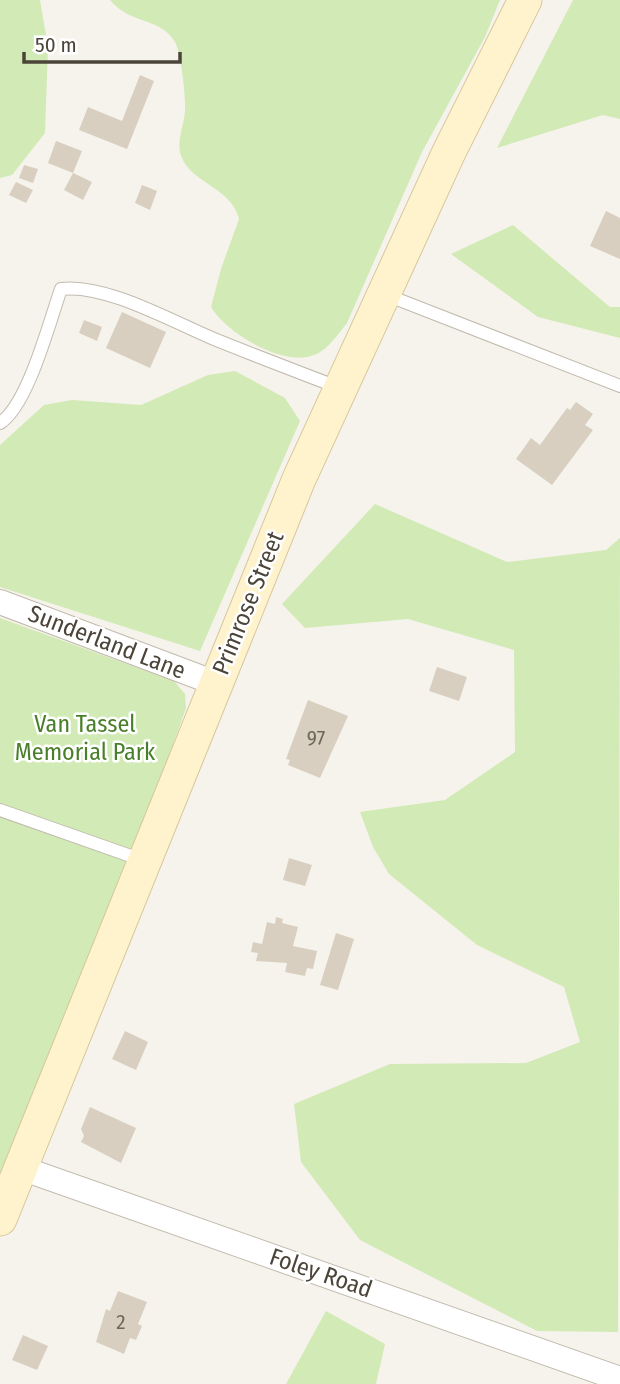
<svg xmlns="http://www.w3.org/2000/svg" width="620" height="1384" viewBox="0 0 620 1384" font-family="'Fira Sans Condensed',sans-serif">
	<rect width="100%" height="100%" fill="#f6f3ec"/>
	<g fill="#d2eab5">
		<path d="M0 0H40L48 47 45 133 12 175 0 178Z"/>
		<path d="M110 0H500L485 37 422 152 347 323C337 335 327 352 311 356 281 365 226 333 211 307L221 269 239 219C232 188 192 183 182 158 175 143 184 127 185 111 186 99 181 52 175 42 159 16 132 26 110 0Z"/>
		<path d="M573 0H620V119L603 115 497 148Z"/>
		<path d="M513 225 610 307H620V338L538 317 451 254Z"/>
		<path d="M235 371 285 398 300 421 200 651 0 587V445L44 405 72 400 141 405 208 375Z"/>
		<path d="M375 504 507 562 606 550 620 538 618 1332 537 1331 360 1240 301 1162 294 1104 390 1064 526 1063 580 1042 564 987 477 945 389 874 373 847 360 812 445 800 515 752 514 650 408 619 305 628 282 604Z"/>
		<path d="M0 618 174 681 185 694 186 708 143 829 0 1180Z"/>
		<path d="M326 1311 385 1344 376 1384H286Z"/>
	</g>
	<g fill="#d8cfc1">
		<path d="M140 75 154 81 127 149 79 130 88 107 122 121Z"/>
		<path d="M56 141 82 151 73 173 48 163Z"/>
		<path d="M24 165 38 169 33 183 19 178Z"/>
		<path d="M73 173 92 182 83 200 64 190Z"/>
		<path d="M16 182 33 190 26 203 9 195Z"/>
		<path d="M142 185 157 191 150 210 135 203Z"/>
		<path d="M606 211 620 218V259L590 246Z"/>
		<path d="M122 312 166 332 150 368 106 348Z"/>
		<path d="M84 320 102 327 97 341 79 333Z"/>
		<path d="M576 402 593 414 585 425 593 430 552 485 516 459 531 438 540 445 567 408 570 410Z"/>
		<path d="M437 667 467 677 459 701 429 691Z"/>
		<path d="M308 700 348 716 320 778 288 765 290 760 286 759Z"/>
		<path d="M289 858 312 865 305 886 283 880Z"/>
		<path d="M276 917 283 919 282 923 298 927 293 946 317 951 313 969 307 968 305 976 285 972 287 963 256 961 258 953 251 952 253 942 262 944 267 922 275 924Z"/>
		<path d="M336 933 354 939 338 990 320 985Z"/>
		<path d="M125 1031 148 1042 136 1070 112 1059Z"/>
		<path d="M90 1107 136 1128 121 1163 81 1142 84 1136 81 1129Z"/>
		<path d="M118 1291 147 1302 138 1324 142 1326 136 1340 130 1338 124 1354 96 1342 106 1309 110 1311Z"/>
		<path d="M23 1335 48 1346 37 1370 12 1360Z"/>
	</g>
	<g fill="none" stroke-linecap="round" stroke-linejoin="round">
		<g stroke="#c2bbae" stroke-width="14">
			<g id="service">
				<path d="M384 294 620 386"/>
				<path d="M0 423C28 405 49 323 61 289 105 283 173 322 214 339 256 356 298 372 340 388"/>
				<path d="M0 810 145 861"/>
			</g>
		</g>
		<g stroke="#c2bbae" stroke-width="26">
			<g id="minor">
				<path d="M0 602 215 683"/>
				<path d="M21 1168 620 1379"/>
			</g>
		</g>
		<g stroke="#d6c79b" stroke-width="35">
			<path id="secondary" d="M0 1219 299 479 449 152 525 0"/>
		</g>
		<use href="#service" stroke="#fff" stroke-width="12"/>
		<use href="#minor" stroke="#fff" stroke-width="24"/>
		<use href="#secondary" stroke="#fff3cd" stroke-width="33"/>
	</g>
	<g text-anchor="middle" dominant-baseline="central" stroke-width="5" stroke-linejoin="round" paint-order="stroke">
		<g font-size="21" fill="#6e675b">
			<text x="316" y="738">97</text>
			<text x="121" y="1322">2</text>
		</g>
		<g font-size="24" fill="#4b4439" stroke="#fff">
			<text transform="translate(248 603) rotate(-68)">Primrose Street</text>
			<text transform="translate(107 642) rotate(21)">Sunderland Lane</text>
			<text transform="translate(321 1273) rotate(19)">Foley Road</text>
		</g>
		<g font-size="24" fill="#4a7f2a" stroke="#fff">
			<text x="85" y="724">Van Tassel<tspan x="85" dy="28">Memorial Park</tspan></text>
		</g>
	</g>
	<path d="M24 52v10h156v-10" fill="none" stroke="#4b4439" stroke-width="3.5"/>
	<text x="35" y="52" font-size="21" fill="#4b4439" stroke="#ffffff" stroke-width="5" paint-order="stroke">50 m</text>
</svg>
